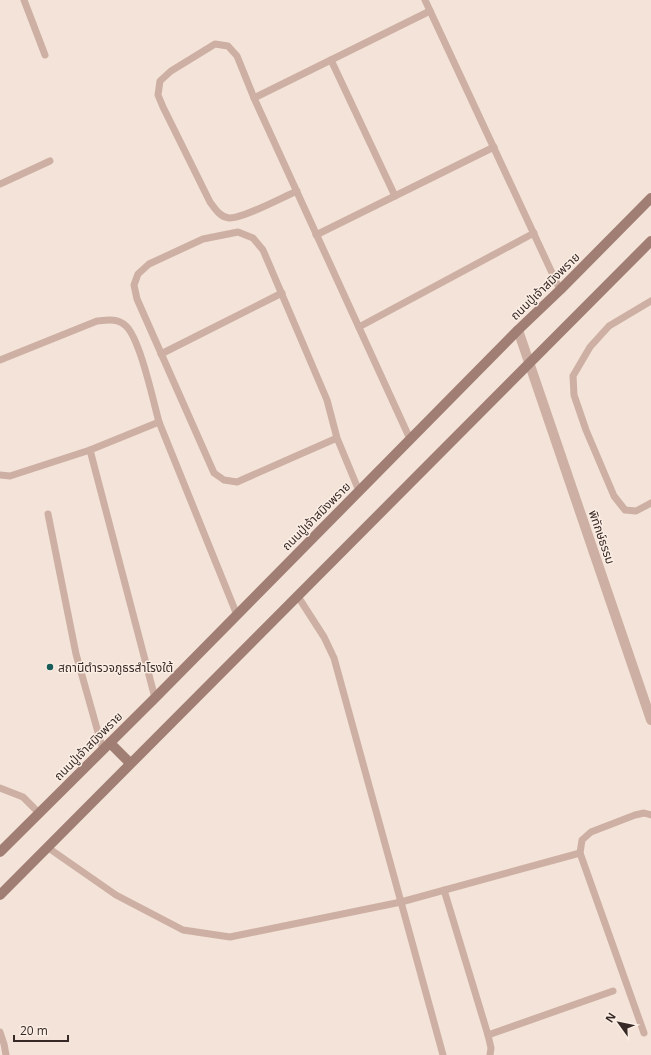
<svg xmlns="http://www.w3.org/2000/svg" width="651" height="1055" viewBox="0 0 651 1055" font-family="'Open Sans','Noto Sans Thai',sans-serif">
	<rect width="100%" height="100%" fill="#f4e3d8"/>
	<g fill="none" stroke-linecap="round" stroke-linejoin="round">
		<g stroke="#cdb0a3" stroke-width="7">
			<path d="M24 0 45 55"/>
			<path d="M425 0 560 290"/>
			<path d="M331 60 395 196"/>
			<path d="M254 98 430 11"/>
			<path d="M0 184 50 161"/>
			<path d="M297 191C283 197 242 219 229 218 220 217 215 209 210 202L163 107 158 95 160 81 171 71 215 44 228 46 237 56 254 98 410 439"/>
			<path d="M316 235 494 147"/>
			<path d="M651 301 609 326 590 347 573 376 574 395 586 430 614 496 625 510 636 511 651 503"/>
			<path d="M359 327 534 233"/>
			<path d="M161 354 282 293"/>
			<path d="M0 360 97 321C107 320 118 318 126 326 140 339 153 400 159 422"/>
			<path d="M337 438 327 400 263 250 253 238 238 232 203 239 149 264 138 274 134 285 137 299 214 473 224 480 237 482 337 438 359 491"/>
			<path d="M0 475 10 476 90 450"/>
			<path d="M48 514 76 654 103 750"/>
			<path d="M297 595 324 637 334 658 443 1055"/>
			<path d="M155 698 90 450 159 422 237 615"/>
			<path d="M0 788 23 797 39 813"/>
			<path d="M47 847 116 895 183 930 230 937 401 902 580 853"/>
			<path d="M444 890 488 1035 491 1048 490 1055"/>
			<path d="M0 1032 4 1044 6 1055"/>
			<path d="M644 1033 580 853 582 840 591 832 635 815 644 813 651 815"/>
			<path d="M488 1035 613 991"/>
		</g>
		<path stroke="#cdb0a3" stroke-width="10" d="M518 330 651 720"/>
		<g stroke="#a07e74" stroke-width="10">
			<path d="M110 743 130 763"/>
			<path d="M0 852 155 698 518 330 560 290 651 198"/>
			<path d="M0 895 651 241"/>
		</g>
	</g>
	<circle fill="#175c58" stroke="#fbeee4" stroke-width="1.5" cx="50" cy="667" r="4"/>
	<g text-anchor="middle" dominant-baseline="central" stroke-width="3" stroke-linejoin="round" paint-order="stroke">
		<g font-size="12" fill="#372926" stroke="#fbeee4">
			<text transform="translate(545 286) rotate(-44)">ถนนปู่เจ้าสมิงพราย</text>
			<text transform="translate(316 516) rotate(-45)">ถนนปู่เจ้าสมิงพราย</text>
			<text transform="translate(602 537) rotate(71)">พิทักษ์ธรรม</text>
			<text transform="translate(88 746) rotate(-45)">ถนนปู่เจ้าสมิงพราย</text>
		</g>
		<g font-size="12" fill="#372926" stroke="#fbeee4" text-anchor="start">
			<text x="58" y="667">สถานีตำรวจภูธรสำโรงใต้</text>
		</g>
	</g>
	<g transform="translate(619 1023) rotate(303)" stroke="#fbeee4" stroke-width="3" paint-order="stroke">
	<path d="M0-3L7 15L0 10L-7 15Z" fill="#372926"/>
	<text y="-6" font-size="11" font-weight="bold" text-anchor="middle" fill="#372926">N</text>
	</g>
	<path d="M14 1035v6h54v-6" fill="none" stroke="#372926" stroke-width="2"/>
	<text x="20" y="1035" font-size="12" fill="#372926" stroke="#fbeee4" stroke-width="3" paint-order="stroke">20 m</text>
</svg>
